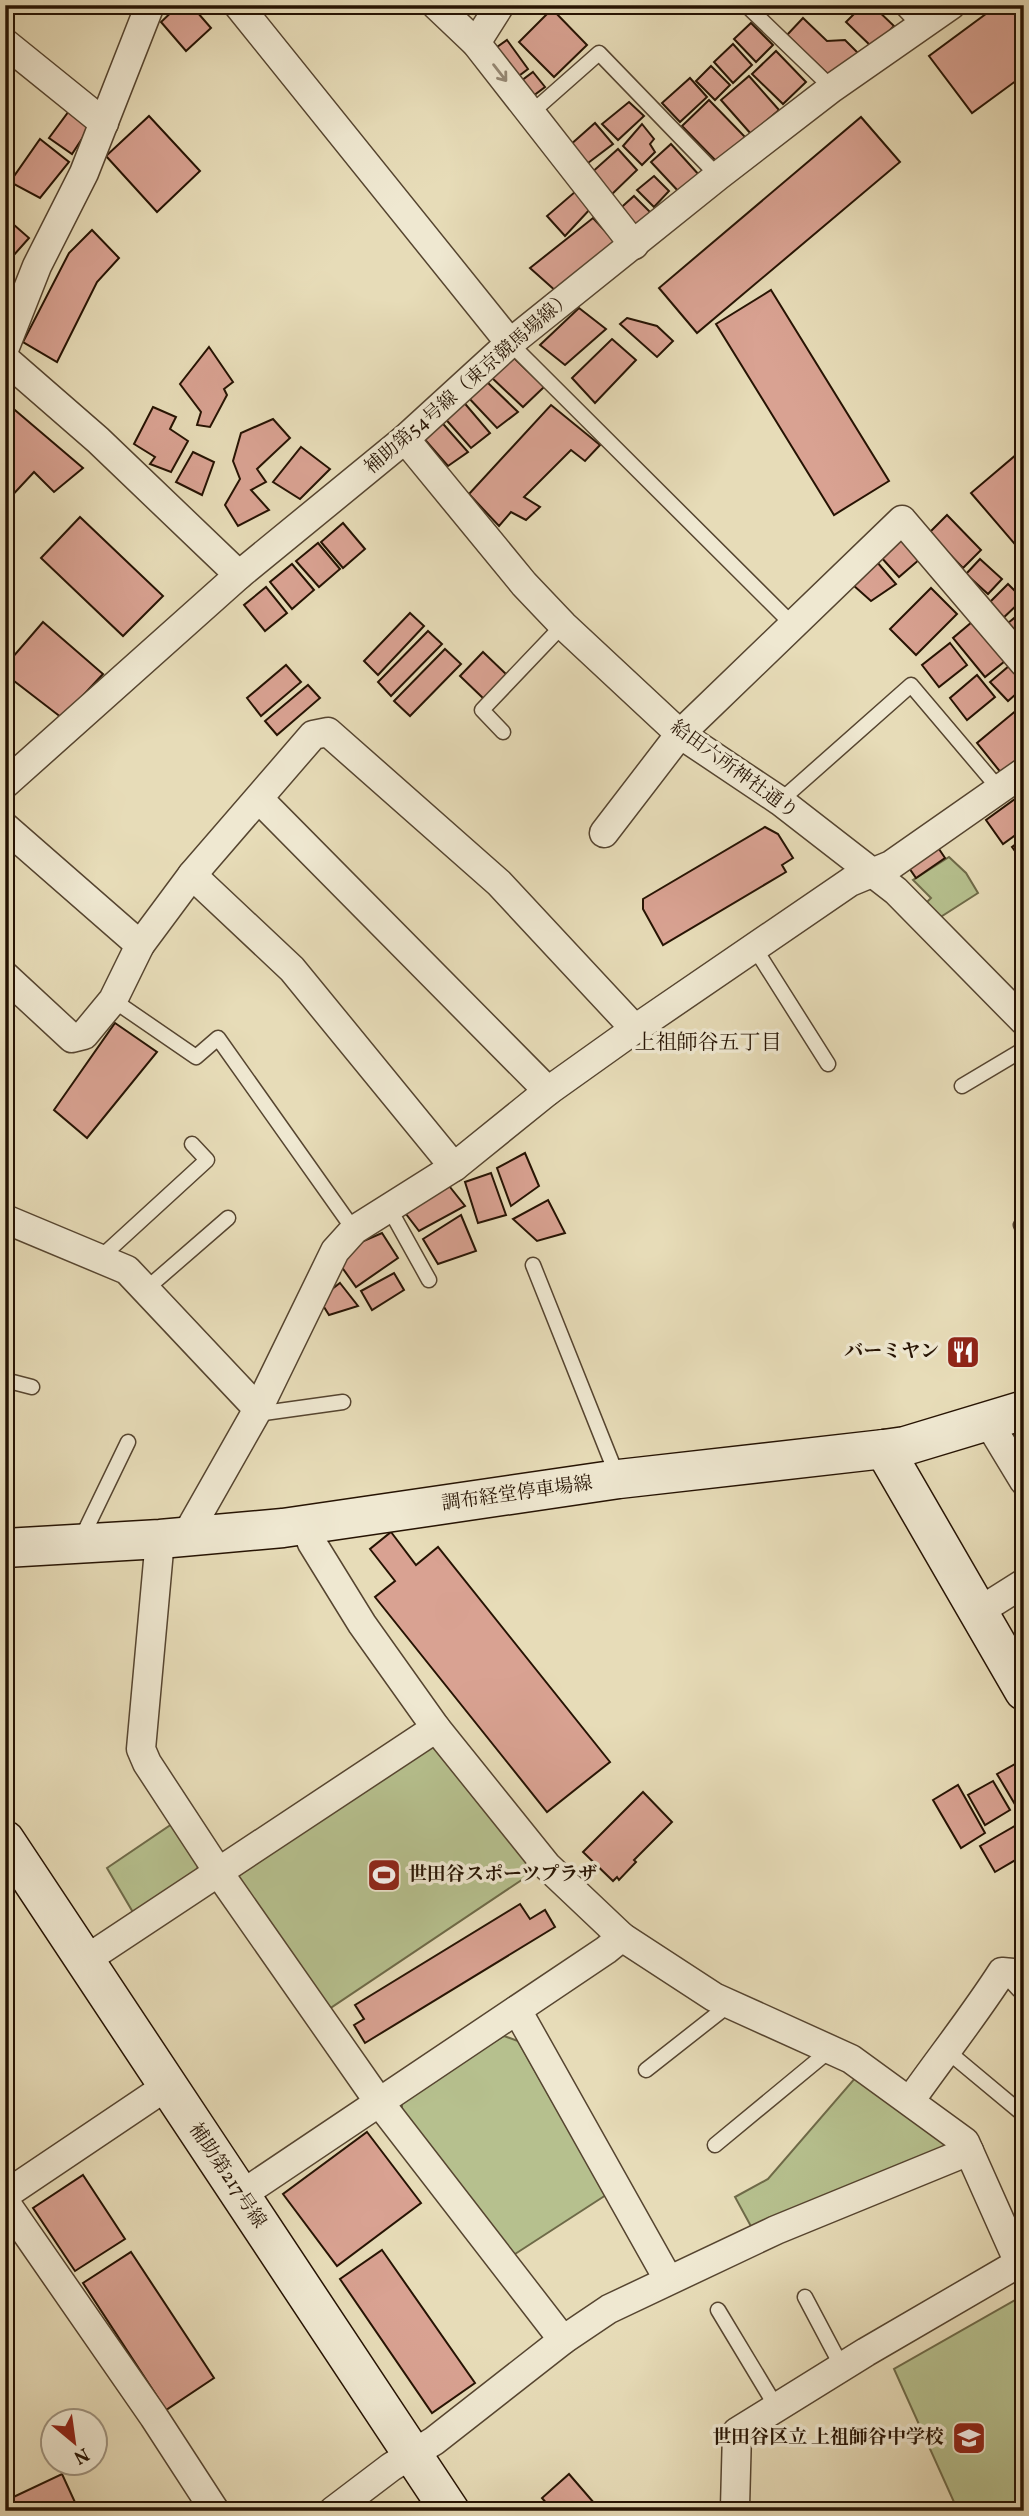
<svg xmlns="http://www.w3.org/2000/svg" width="1029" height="2516" viewBox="0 0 1029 2516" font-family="Vollkorn,'Noto Serif JP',serif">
	<rect width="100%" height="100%" fill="#e7dcb8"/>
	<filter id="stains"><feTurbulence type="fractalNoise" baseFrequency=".00286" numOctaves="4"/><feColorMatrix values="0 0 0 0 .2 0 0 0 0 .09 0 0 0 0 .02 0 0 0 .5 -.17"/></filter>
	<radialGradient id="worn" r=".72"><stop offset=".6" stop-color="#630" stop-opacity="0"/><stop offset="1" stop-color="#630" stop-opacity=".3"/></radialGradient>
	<g fill="#b6c08e" stroke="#6e6a48" stroke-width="2">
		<path d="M949 857 966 873 978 893 939 918 925 904 931 898 913 880Z"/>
		<path d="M432 1743 535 1871 326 2011 234 1879Z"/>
		<path d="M175 1822 200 1862 196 1871 134 1914 107 1868Z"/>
		<path d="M504 2036 518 2041 606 2195 512 2256 402 2110V2098Z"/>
		<path d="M856 2077 953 2147 753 2230 735 2197 768 2179Z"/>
		<path d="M1024 2295V2511H958L894 2369Z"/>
	</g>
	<g fill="#d9a292" stroke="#261303" stroke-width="2">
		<path d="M179 5H191L211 28 186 51 161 22Z"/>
		<path d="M863 5H872L894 26 873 48 846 22Z"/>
		<path d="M998 5H1011L1024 23V75L972 113 929 56Z"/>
		<path d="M552 9 587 45 554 77 519 42Z"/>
		<path d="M803 18 827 41 845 40 859 54 834 80 787 35Z"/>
		<path d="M751 23 773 45 756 62 734 39Z"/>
		<path d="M507 40 528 69 512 81 490 52Z"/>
		<path d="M733 44 752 65 733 83 714 62Z"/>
		<path d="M776 51 806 82 783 104 752 74Z"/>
		<path d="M711 66 730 85 715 100 696 81Z"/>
		<path d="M533 72 545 87 529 99 517 84Z"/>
		<path d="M749 76 779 110 751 134 721 100Z"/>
		<path d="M690 78 707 97 680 122 662 103Z"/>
		<path d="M709 100 745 137 718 163 682 126Z"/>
		<path d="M629 102 644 116 618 140 602 124Z"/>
		<path d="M69 111 89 128 72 154 49 138Z"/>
		<path d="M149 116 200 171 157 212 106 156Z"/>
		<path d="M861 117 900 162 697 333 659 288Z"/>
		<path d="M595 123 613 144 588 163 569 146Z"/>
		<path d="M642 124 654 139 650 144 655 152 642 165 623 146Z"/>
		<path d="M40 139 69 162 40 198 10 182Z"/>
		<path d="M671 144 700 176 680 193 651 162Z"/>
		<path d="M618 149 637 170 609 197 590 174Z"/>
		<path d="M654 176 669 191 654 207 637 190Z"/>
		<path d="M576 191 592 207 565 236 547 216Z"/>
		<path d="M634 196 656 218 632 232 615 213Z"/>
		<path d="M5 217 29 238 5 265Z"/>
		<path d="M593 218 618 245 558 293 530 268Z"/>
		<path d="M92 230 119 258 97 282 57 362 23 342 69 253Z"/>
		<path d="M771 290 889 481 834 515 716 324Z"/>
		<path d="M579 308 606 329 565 365 540 345Z"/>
		<path d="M627 318 657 326 673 341 657 357 620 324Z"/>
		<path d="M612 339 636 360 595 403 572 378Z"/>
		<path d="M209 347 233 382 224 389 227 395 210 427 197 425 201 412 180 384Z"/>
		<path d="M513 357 544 387 523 407 490 376Z"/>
		<path d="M485 380 518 412 497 428 466 395Z"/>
		<path d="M461 399 490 433 471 448 442 415Z"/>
		<path d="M9 405 83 468 54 492 34 472 7 501 5 500V414Z"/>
		<path d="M551 405 600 445 585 461 571 450 524 497 540 507 526 520 511 512 499 526 469 494Z"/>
		<path d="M153 407 176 417 170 429 188 441 171 472 150 464 155 457 134 444Z"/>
		<path d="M437 417 468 452 448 466 420 434Z"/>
		<path d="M273 419 290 438 257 469 266 482 251 490 269 510 238 526 225 505 240 479 233 461 241 433Z"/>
		<path d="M301 447 330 469 300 499 273 482Z"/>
		<path d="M1024 448V547L1020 550 971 493Z"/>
		<path d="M193 452 214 462 202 495 176 482Z"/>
		<path d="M947 515 981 550 963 568 929 533Z"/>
		<path d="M80 517 163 596 123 636 41 558Z"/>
		<path d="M343 523 365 549 343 568 321 542Z"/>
		<path d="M901 537 920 559 899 577 880 556Z"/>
		<path d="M318 543 340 569 319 587 296 561Z"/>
		<path d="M980 559 1002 579 988 594 966 574Z"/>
		<path d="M877 562 896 584 871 601 853 585Z"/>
		<path d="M292 564 314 590 292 609 270 582Z"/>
		<path d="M1008 584 1023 599 999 622 984 608Z"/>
		<path d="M266 587 287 613 265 631 244 605Z"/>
		<path d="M931 588 957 614 916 655 890 629Z"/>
		<path d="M1024 610V641L1008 623Z"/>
		<path d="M410 613 424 626 378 675 364 661Z"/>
		<path d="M43 622 103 674 62 718 5 674V666Z"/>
		<path d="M972 622 1005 661 985 677 953 638Z"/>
		<path d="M428 631 442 644 391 696 378 682Z"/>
		<path d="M950 643 967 665 939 687 922 665Z"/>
		<path d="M445 649 461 664 410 716 394 701Z"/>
		<path d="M483 652 507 675 484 699 460 676Z"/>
		<path d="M286 665 301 682 261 716 247 698Z"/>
		<path d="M1009 666 1024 683V687L1008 701 990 682Z"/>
		<path d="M977 675 995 697 967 720 950 698Z"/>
		<path d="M308 685 320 698 277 735 265 721Z"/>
		<path d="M1018 709 1024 717V756L1002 774 977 743Z"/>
		<path d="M1023 793 1024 829 1003 844 986 820Z"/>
		<path d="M765 827 778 834 793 858 782 865 786 872 663 945 643 909V899Z"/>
		<path d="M1024 838V863L1012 847Z"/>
		<path d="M935 843 945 858 916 878 905 862Z"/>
		<path d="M115 1023 157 1052 87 1138 54 1110Z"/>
		<path d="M525 1153 539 1186 511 1206 497 1168Z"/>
		<path d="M491 1173 506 1215 478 1223 465 1182Z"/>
		<path d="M446 1182 465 1206 419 1231 403 1210Z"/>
		<path d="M548 1200 565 1233 537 1241 513 1219Z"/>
		<path d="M461 1215 476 1251 438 1264 423 1239Z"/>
		<path d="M382 1233 398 1258 356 1287 341 1266 352 1246Z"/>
		<path d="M394 1273 404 1290 372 1310 361 1291Z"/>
		<path d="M340 1283 358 1306 329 1315 319 1299Z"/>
		<path d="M391 1532 416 1565 438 1547 610 1762 547 1812 375 1597 395 1581 370 1549Z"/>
		<path d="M1024 1759V1801L1016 1806 997 1774Z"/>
		<path d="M993 1781 1010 1810 985 1825 968 1795Z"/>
		<path d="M958 1785 985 1833 961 1848 933 1800Z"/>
		<path d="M643 1792 672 1822 634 1860 636 1862 619 1880 617 1877 613 1881 583 1852Z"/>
		<path d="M1020 1823 1024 1830V1855L995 1872 980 1846Z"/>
		<path d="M520 1904 530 1919 545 1910 555 1927 365 2043 354 2025 364 2019 355 2005Z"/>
		<path d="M367 2132 421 2203 337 2266 283 2194Z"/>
		<path d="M83 2175 125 2239 75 2271 33 2208Z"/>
		<path d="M382 2250 475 2383 432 2413 340 2279Z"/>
		<path d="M131 2252 214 2378 166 2410 83 2283Z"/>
		<path d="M62 2474 79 2511H5V2501Z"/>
		<path d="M569 2474 601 2511H553L542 2498Z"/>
	</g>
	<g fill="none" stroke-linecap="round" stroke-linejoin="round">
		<g stroke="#564530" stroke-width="17">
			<g id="lane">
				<path d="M746 5 832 88"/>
				<path d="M900 5 920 26"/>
				<path d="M531 113 599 53 718 176"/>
				<path d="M510 343 794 626"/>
				<path d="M503 732 482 710 563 625"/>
				<path d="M780 801 911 685 1000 790"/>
				<path d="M754 947 828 1064"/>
				<path d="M113 1000 196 1057 218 1038 354 1230"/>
				<path d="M962 1086 1024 1049"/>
				<path d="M389 1208 429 1280"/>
				<path d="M1021 1225 1024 1223"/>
				<path d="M100 1258 207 1160 192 1144"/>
				<path d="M533 1265 618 1478"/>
				<path d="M145 1290 228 1218"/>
				<path d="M5 1380 32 1387"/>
				<path d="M258 1409 264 1413 343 1402"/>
				<path d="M84 1542V1533L128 1442"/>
				<path d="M946 2050 1024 2115"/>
				<path d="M646 2070 730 2004"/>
				<path d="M715 2145 830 2050"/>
				<path d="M805 2297 842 2367"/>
				<path d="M718 2310 777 2408"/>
			</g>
		</g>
		<g stroke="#564530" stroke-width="31">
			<g id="street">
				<path d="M238 5 510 343"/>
				<path d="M436 5 476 43 634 245"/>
				<path d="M5 43 104 123"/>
				<path d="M476 43 500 5"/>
				<path d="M5 347 37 266 84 173 150 5"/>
				<path d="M5 359 98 440 239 575"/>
				<path d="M405 439 524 584 563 625 680 734 780 801 896 891 1024 1021"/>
				<path d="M5 784 239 575 405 439 510 343 718 176 832 88 951 5"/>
				<path d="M259 799 548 1091"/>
				<path d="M5 827 140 945"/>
				<path d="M604 833 680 734 902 520 1024 663"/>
				<path d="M192 875 292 969 454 1167"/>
				<path d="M5 976 72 1038 84 1035 113 1000 140 945 192 875 313 735 328 732 499 883 635 1029"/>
				<path d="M5 1219 127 1270 258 1409"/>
				<path d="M987 1420 1024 1481"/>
				<path d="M305 1526 312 1543 362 1624 436 1728 547 1866 622 1937 714 1997 851 2059 965 2142 1019 2263"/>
				<path d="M190 1537V1529L258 1409 335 1251 354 1230 454 1167 548 1091 635 1029 850 882 891 865 1024 772"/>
				<path d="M160 1539 141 1749 147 1763 219 1873 379 2102 563 2340"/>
				<path d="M978 1612 1024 1583"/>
				<path d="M84 1961 436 1728"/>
				<path d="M517 2010 668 2279"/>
				<path d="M910 2101C941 2057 973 2017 1002 1972L1013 1973 1024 1985"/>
				<path d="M5 2195 167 2086"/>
				<path d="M241 2195 606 1950 622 1937"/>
				<path d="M5 2202 154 2417 215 2511"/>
				<path d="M333 2511 391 2467 434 2441 563 2340 609 2309 776 2230 969 2151"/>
				<path d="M732 2511 735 2507 737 2432 866 2352 1024 2260"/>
			</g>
		</g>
		<g stroke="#261303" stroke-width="41">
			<g id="secondary">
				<path d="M884 1449 1024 1691"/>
				<path d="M5 1548 160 1539 283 1528 619 1479 884 1449 905 1446 1024 1410"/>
				<path d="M5 1840 450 2511"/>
			</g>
		</g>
		<use href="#lane" stroke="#efe8d1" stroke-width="14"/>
		<use href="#street" stroke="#efe8d1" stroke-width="28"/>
		<use href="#secondary" stroke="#efe8d1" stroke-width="38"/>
	</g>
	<defs><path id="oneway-shaft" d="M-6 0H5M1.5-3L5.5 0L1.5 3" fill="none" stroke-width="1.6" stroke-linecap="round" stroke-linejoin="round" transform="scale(1.75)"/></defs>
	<use stroke="#958874" href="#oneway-shaft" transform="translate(500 73) rotate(52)"/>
	<defs>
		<g id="restaurant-square" transform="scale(1.75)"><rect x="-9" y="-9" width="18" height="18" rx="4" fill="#8f2418" stroke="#efe8d1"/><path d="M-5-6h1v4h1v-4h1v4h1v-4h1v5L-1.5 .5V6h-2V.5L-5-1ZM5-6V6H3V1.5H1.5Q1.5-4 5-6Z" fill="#fff"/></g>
		<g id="stadium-square" transform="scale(1.75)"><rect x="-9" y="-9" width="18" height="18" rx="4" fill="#8f2418" stroke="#efe8d1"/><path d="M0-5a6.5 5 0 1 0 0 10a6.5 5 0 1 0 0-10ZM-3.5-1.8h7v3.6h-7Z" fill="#fff"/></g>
		<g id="school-square" transform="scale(1.75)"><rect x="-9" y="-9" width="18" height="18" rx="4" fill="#8f2418" stroke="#efe8d1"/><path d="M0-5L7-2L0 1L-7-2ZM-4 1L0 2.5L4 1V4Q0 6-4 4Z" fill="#fff"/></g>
	</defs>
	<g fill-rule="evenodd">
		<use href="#restaurant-square" x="963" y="1352"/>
		<use href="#stadium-square" x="384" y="1875"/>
		<use href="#school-square" x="969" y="2438"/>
	</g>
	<g text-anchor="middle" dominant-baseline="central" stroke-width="7" stroke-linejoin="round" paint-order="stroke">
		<g font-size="19" fill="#261303" stroke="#efe8d1">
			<text transform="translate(469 383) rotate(-41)">補助第54号線（東京競馬場線）</text>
			<text transform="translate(734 770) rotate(36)">給田六所神社通り</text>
			<text transform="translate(517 1494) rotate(-8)">調布経堂停車場線</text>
			<text transform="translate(227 2176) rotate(56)">補助第217号線</text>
		</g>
		<g font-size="19" font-weight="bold" fill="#261303" stroke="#efe8d1" text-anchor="end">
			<text x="939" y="1352">バーミヤン</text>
			<text x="408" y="1875" text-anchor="start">世田谷スポーツプラザ</text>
			<text x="944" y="2438">世田谷区立 上祖師谷中学校</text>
		</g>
		<g font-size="21" fill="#261303" stroke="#efe8d1">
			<text x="708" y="1043">上祖師谷五丁目</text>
		</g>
	</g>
	<rect width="1029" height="2516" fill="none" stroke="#e7dcb8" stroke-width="28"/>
	<rect x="7" y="7" width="1015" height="2502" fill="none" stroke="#261303" stroke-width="3.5"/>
	<rect x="14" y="14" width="1001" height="2488" fill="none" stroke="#261303" stroke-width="2"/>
	<g transform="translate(74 2442) rotate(151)"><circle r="33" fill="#efe8d1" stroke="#9f937f" stroke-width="2"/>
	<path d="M0-5L12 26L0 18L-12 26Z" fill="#8f2418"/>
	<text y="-10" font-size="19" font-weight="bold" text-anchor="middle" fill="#261303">N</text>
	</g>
	<rect width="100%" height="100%" filter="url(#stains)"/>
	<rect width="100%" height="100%" fill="url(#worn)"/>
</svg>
